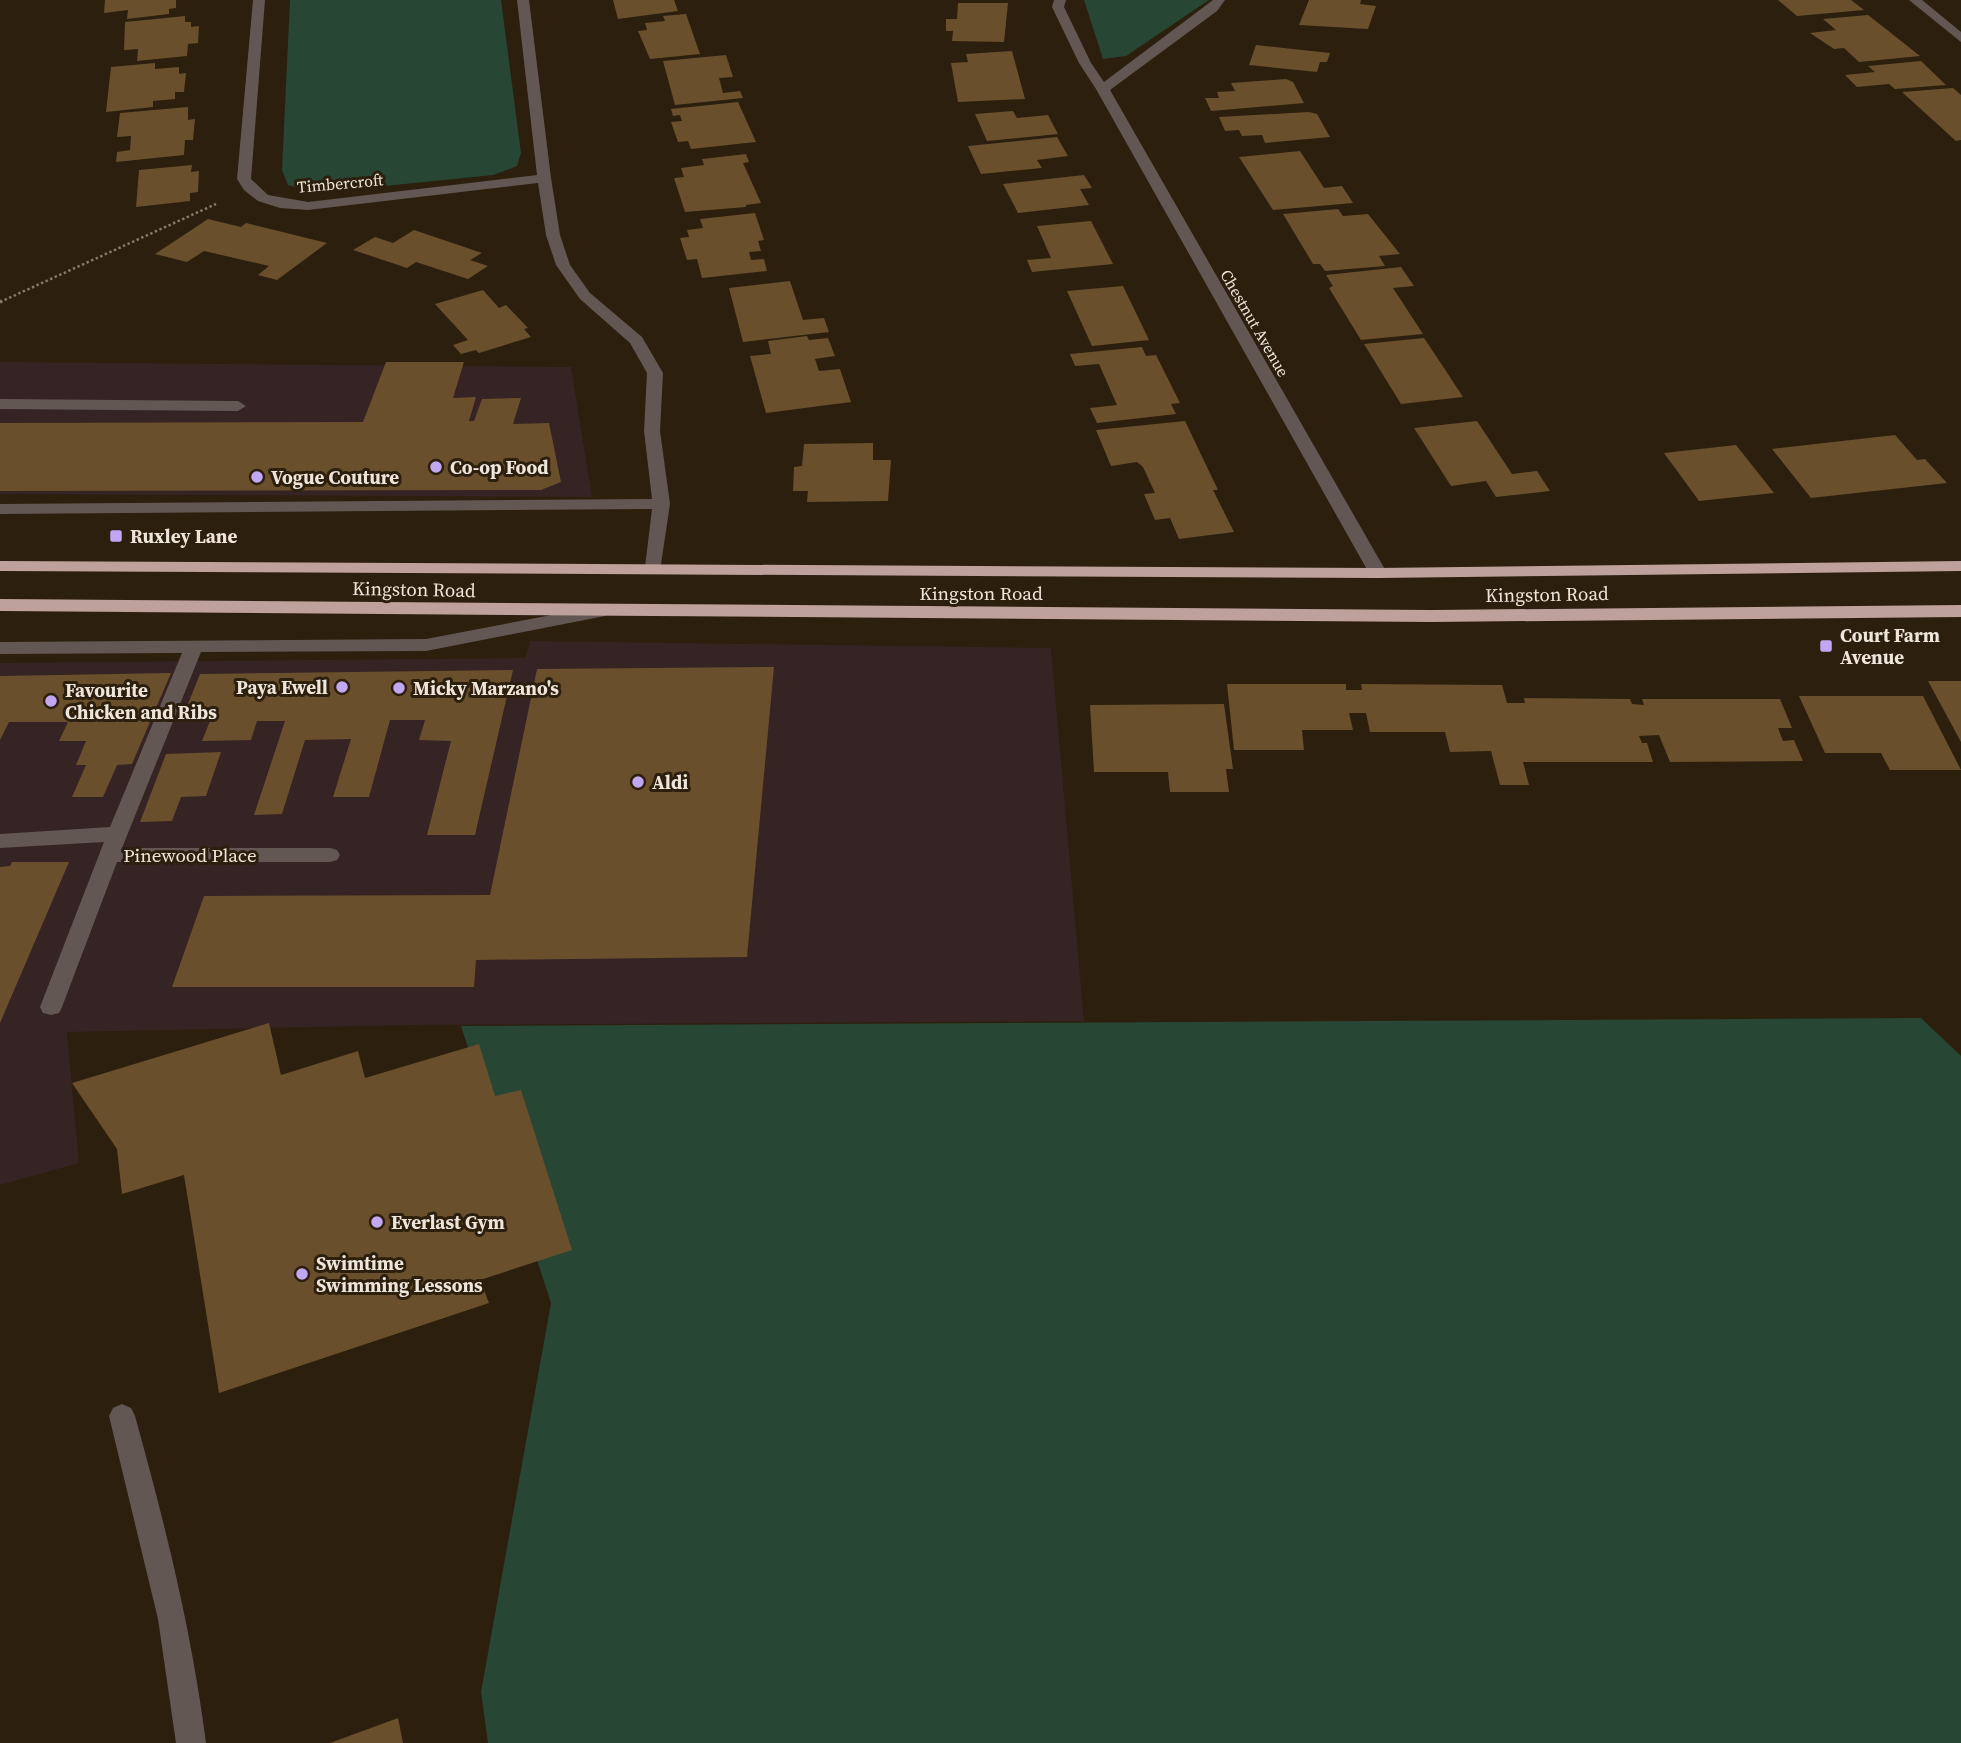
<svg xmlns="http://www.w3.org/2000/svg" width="1961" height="1743" viewBox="0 0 1961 1743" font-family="'Source Serif 4',serif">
	<rect width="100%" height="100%" fill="#2c1f0d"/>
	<g fill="#362323">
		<path d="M0 362 571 367 592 497 0 494Z"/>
		<path d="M530 641 1051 648 1084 1021 414 1025 67 1032 79 1163 0 1185V663L525 658Z"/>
	</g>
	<g fill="#284634">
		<path d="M290 0H501L521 153 517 166 493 175 316 193 288 185 282 170Z"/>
		<path d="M1084 0H1209L1126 56 1103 59Z"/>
		<path d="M1921 1018 1961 1056V1743H488L481 1692 551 1303 461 1026Z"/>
	</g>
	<g fill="#694f2c">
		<path d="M105 0H176V8L169 9V14L127 19 128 10 104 13Z"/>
		<path d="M613 0H674L678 11 618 19Z"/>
		<path d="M1309 0H1361L1360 4 1376 6 1368 29 1299 25Z"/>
		<path d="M1778 0H1851L1864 10 1797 16Z"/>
		<path d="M958 3H1008L1004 42 952 41 953 31H946V19H957Z"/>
		<path d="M686 14 700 54 650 59 638 31 647 30 645 23 665 21 663 16Z"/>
		<path d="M1868 15 1891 33 1920 56 1859 62 1844 48 1834 49 1810 33 1836 30 1823 19Z"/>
		<path d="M185 16V22H191V27L199 26 198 43 188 44 187 56 137 61 138 49 124 50 125 22Z"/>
		<path d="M1256 45 1330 53 1327 62H1320L1317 72 1249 65Z"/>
		<path d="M1012 51 1025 99 958 102 951 63 968 62 966 54Z"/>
		<path d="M726 55 733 77 719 78 723 93 740 91 743 98 675 105 663 61Z"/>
		<path d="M1921 61 1946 85 1895 89 1889 84 1857 87 1845 75 1875 72 1868 66Z"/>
		<path d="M155 63V69L179 67V74L186 73 184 92H175V99L153 101V107L106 112 111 67Z"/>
		<path d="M1286 79 1293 82 1304 103 1211 111 1205 98H1219L1217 92 1235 91 1231 83Z"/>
		<path d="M1953 88 1961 95V140L1956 141 1902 92Z"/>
		<path d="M738 102 756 142 691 149 688 141 678 142 671 122 682 121 680 115 673 116 671 109Z"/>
		<path d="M188 107V120L195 119 194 129 193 140H185L184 155 116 162 117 152 130 150 131 136 117 137 120 113Z"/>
		<path d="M1013 111 1017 118 1048 115 1058 134 987 141 975 114Z"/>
		<path d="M1309 112 1317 114 1330 137 1265 143 1262 135 1242 136 1239 130 1225 131 1219 117Z"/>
		<path d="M1057 137 1068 156 1037 160 1042 168 981 174 968 146Z"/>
		<path d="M1300 151 1324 188 1342 186 1353 203 1273 210 1239 157Z"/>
		<path d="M746 154 749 162 743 163 761 203 746 205V207L685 212 674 178 684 177 681 168 704 165 702 159Z"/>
		<path d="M192 165 191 172 199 171 198 192 190 193V201L136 207 139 170Z"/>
		<path d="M1084 175 1092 188 1080 189 1089 205 1018 213 1003 184Z"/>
		<path d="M1338 209 1343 216 1368 214 1400 254 1379 256 1385 266 1325 271 1320 264H1313L1283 214Z"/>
		<path d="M755 213 764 240 758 241 761 251 749 252 751 260 764 259 767 271 702 278 697 259 687 260 680 238 689 237 687 230 703 228 700 219Z"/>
		<path d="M208 219 241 227 246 223 327 243 277 280 258 275 269 266 204 251 187 262 155 254Z"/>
		<path d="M1091 221 1113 264 1032 272 1027 260 1051 258 1037 226Z"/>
		<path d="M414 230 482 253 470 260 488 266 468 279 416 262 407 268 353 250 375 237 393 243Z"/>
		<path d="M1401 267 1414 286 1393 288 1423 334 1361 340 1329 288 1333 286 1326 275Z"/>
		<path d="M790 281 803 320 824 318 829 332 743 342 729 288Z"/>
		<path d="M1123 286 1149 340 1092 346 1067 291Z"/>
		<path d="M483 290 499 308 506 305 528 328 524 329 531 337 479 353 476 350 461 354 453 345 468 340 435 304Z"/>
		<path d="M807 336 809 340 828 338 835 356 815 359 819 371 840 369 851 402 766 413 750 356 771 354 768 341Z"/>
		<path d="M1424 338 1446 371 1463 397 1401 404 1364 344Z"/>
		<path d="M1142 347 1146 356 1156 355 1180 403 1171 404 1176 414 1097 423 1090 408 1117 405 1099 364 1075 366 1070 354Z"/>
		<path d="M386 362H464L453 398 476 397 469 421H474L482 399 521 398 513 424 549 423 561 482 541 490 0 491V423L363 422Z"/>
		<path d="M1185 421 1218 490H1213L1234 532 1179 539 1170 518 1155 520 1144 494 1155 493 1143 467 1137 462 1111 466 1096 430Z"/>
		<path d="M1477 421 1512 474 1537 471 1550 491 1496 497 1486 481 1451 486 1414 428Z"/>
		<path d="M1895 435 1917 460 1925 459 1947 483 1811 498 1772 449Z"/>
		<path d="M873 443V460H891L888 501 807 502 808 491H793L794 467 802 466 804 444Z"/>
		<path d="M1736 445 1774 493 1699 501 1664 453Z"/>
		<path d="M774 667 747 957 476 960 474 987H172L204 896 490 895 537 669Z"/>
		<path d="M513 670 475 835H427L451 741 419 740 425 720H390L369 797H333L351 739 305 740 282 814 254 815 285 721H257L251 740 202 741 210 721H181L200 674Z"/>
		<path d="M171 673 132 764 117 765 103 797H72L86 765H76L86 741H59L68 722H9L0 740V676Z"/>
		<path d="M1928 681H1961V742Z"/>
		<path d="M1227 684H1346V690H1362L1361 684 1502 685 1507 703H1525L1524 698 1630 699 1632 704 1644 705 1642 699H1780L1792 728H1778L1783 741 1794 740 1803 761 1670 762 1659 735 1639 736 1642 743H1647L1653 762H1523L1529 785H1500L1491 751 1450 752 1445 732H1370L1366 713H1349L1353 730H1302L1304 750H1234Z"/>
		<path d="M1799 696H1923L1961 770H1890L1881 753H1825Z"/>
		<path d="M1224 704 1233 769H1226L1229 792H1170L1168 772H1094L1090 705Z"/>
		<path d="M221 752 206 796 181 797 172 821 140 822 166 754Z"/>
		<path d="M12 862H69L0 1023V867L10 866Z"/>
		<path d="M269 1023 281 1075 358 1051 365 1078 479 1044 495 1096 521 1090 572 1250 480 1280 489 1303 219 1393 184 1175 122 1194 117 1149 72 1083Z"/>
		<path d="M398 1718 403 1743H330Z"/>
	</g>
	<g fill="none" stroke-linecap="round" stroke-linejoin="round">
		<path stroke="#84796b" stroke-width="2.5" stroke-dasharray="2.5 2.5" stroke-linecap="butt" d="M0 302 216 204"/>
		<path stroke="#84796b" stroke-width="3.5" stroke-dasharray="2.5 2.5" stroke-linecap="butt" d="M0 302 2 301"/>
		<g fill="#635754" fill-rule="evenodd">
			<path d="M253 0H265L251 179 268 195 308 202 537 175 517 0H529L551 178 560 235 570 265 590 293 642 337 663 373 660 431 670 504 660 571H648L645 567 652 509 0 514V504L652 499 644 431 647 373 630 343 580 299 556 265 546 235 538 183 308 210 280 208 258 201 244 190 237 179Z"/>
			<path d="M1054 0H1066L1064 7 1091 63 1104 82 1213 0H1225L1217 11 1110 90 1387 573 1384 577 1378 578 1369 573 1096 89 1079 63 1052 7Z"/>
			<path d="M1909 0H1922L1961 32V42Z"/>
			<path d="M0 399 238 401 246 406 238 411 0 409Z"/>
			<path d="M599 606 605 608 608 612 605 616 426 651 201 652 122 848H330L337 850 340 855 337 860 330 862H117L62 1007 59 1013 51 1015 43 1013 40 1007 104 842 0 848V834L110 827 182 653 0 654V642L426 639Z"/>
			<path d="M122 1404 131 1408 135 1416C165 1524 192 1632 206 1743H176L158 1619 109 1416 113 1408Z"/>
		</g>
		<g fill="#bea19b" fill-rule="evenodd">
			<path d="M0 561 1378 568 1961 561V571L1378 578 0 571Z"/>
			<path d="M0 599 1432 610 1961 605V617L1432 622 0 611Z"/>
		</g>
	</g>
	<g fill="#c2a8f2" stroke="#2c1f0d" stroke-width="2.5">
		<circle cx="436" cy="467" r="7"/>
		<circle cx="257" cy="477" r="7"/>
		<rect x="109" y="529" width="14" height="14" rx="3.5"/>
		<rect x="1819" y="639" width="14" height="14" rx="3.5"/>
		<circle cx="342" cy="687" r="7"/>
		<circle cx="399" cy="688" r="7"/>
		<circle cx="51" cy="701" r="7"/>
		<circle cx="638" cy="782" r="7"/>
		<circle cx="377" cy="1222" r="7"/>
		<circle cx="302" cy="1274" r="7"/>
	</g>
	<g text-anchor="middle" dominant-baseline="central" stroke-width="6" stroke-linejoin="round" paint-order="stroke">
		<g font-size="16" fill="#eee5db" stroke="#2c1f0d">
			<text transform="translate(340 183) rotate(-5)">Timbercroft</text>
			<text transform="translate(1255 323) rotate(60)">Chestnut Avenue</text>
		</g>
		<g font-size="19" font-weight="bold" fill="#eee5db" stroke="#2c1f0d" text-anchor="start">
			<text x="450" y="467">Co-op Food</text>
			<text x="271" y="477">Vogue Couture</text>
			<text x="130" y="536">Ruxley Lane</text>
			<text x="1840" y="635">Court Farm<tspan x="1840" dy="22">Avenue</tspan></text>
			<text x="328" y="687" text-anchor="end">Paya Ewell</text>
			<text x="413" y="688">Micky Marzano's</text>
			<text x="65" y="690">Favourite<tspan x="65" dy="22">Chicken and Ribs</tspan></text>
			<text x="652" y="782">Aldi</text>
			<text x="391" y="1222">Everlast Gym</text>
			<text x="316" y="1263">Swimtime<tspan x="316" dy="22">Swimming Lessons</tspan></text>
		</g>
		<g font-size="19" fill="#eee5db" stroke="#2c1f0d">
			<text transform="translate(414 589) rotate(1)">Kingston Road</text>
			<text x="981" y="593">Kingston Road</text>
			<text transform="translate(1547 594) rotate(-1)">Kingston Road</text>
			<text x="190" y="855">Pinewood Place</text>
		</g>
	</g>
</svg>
